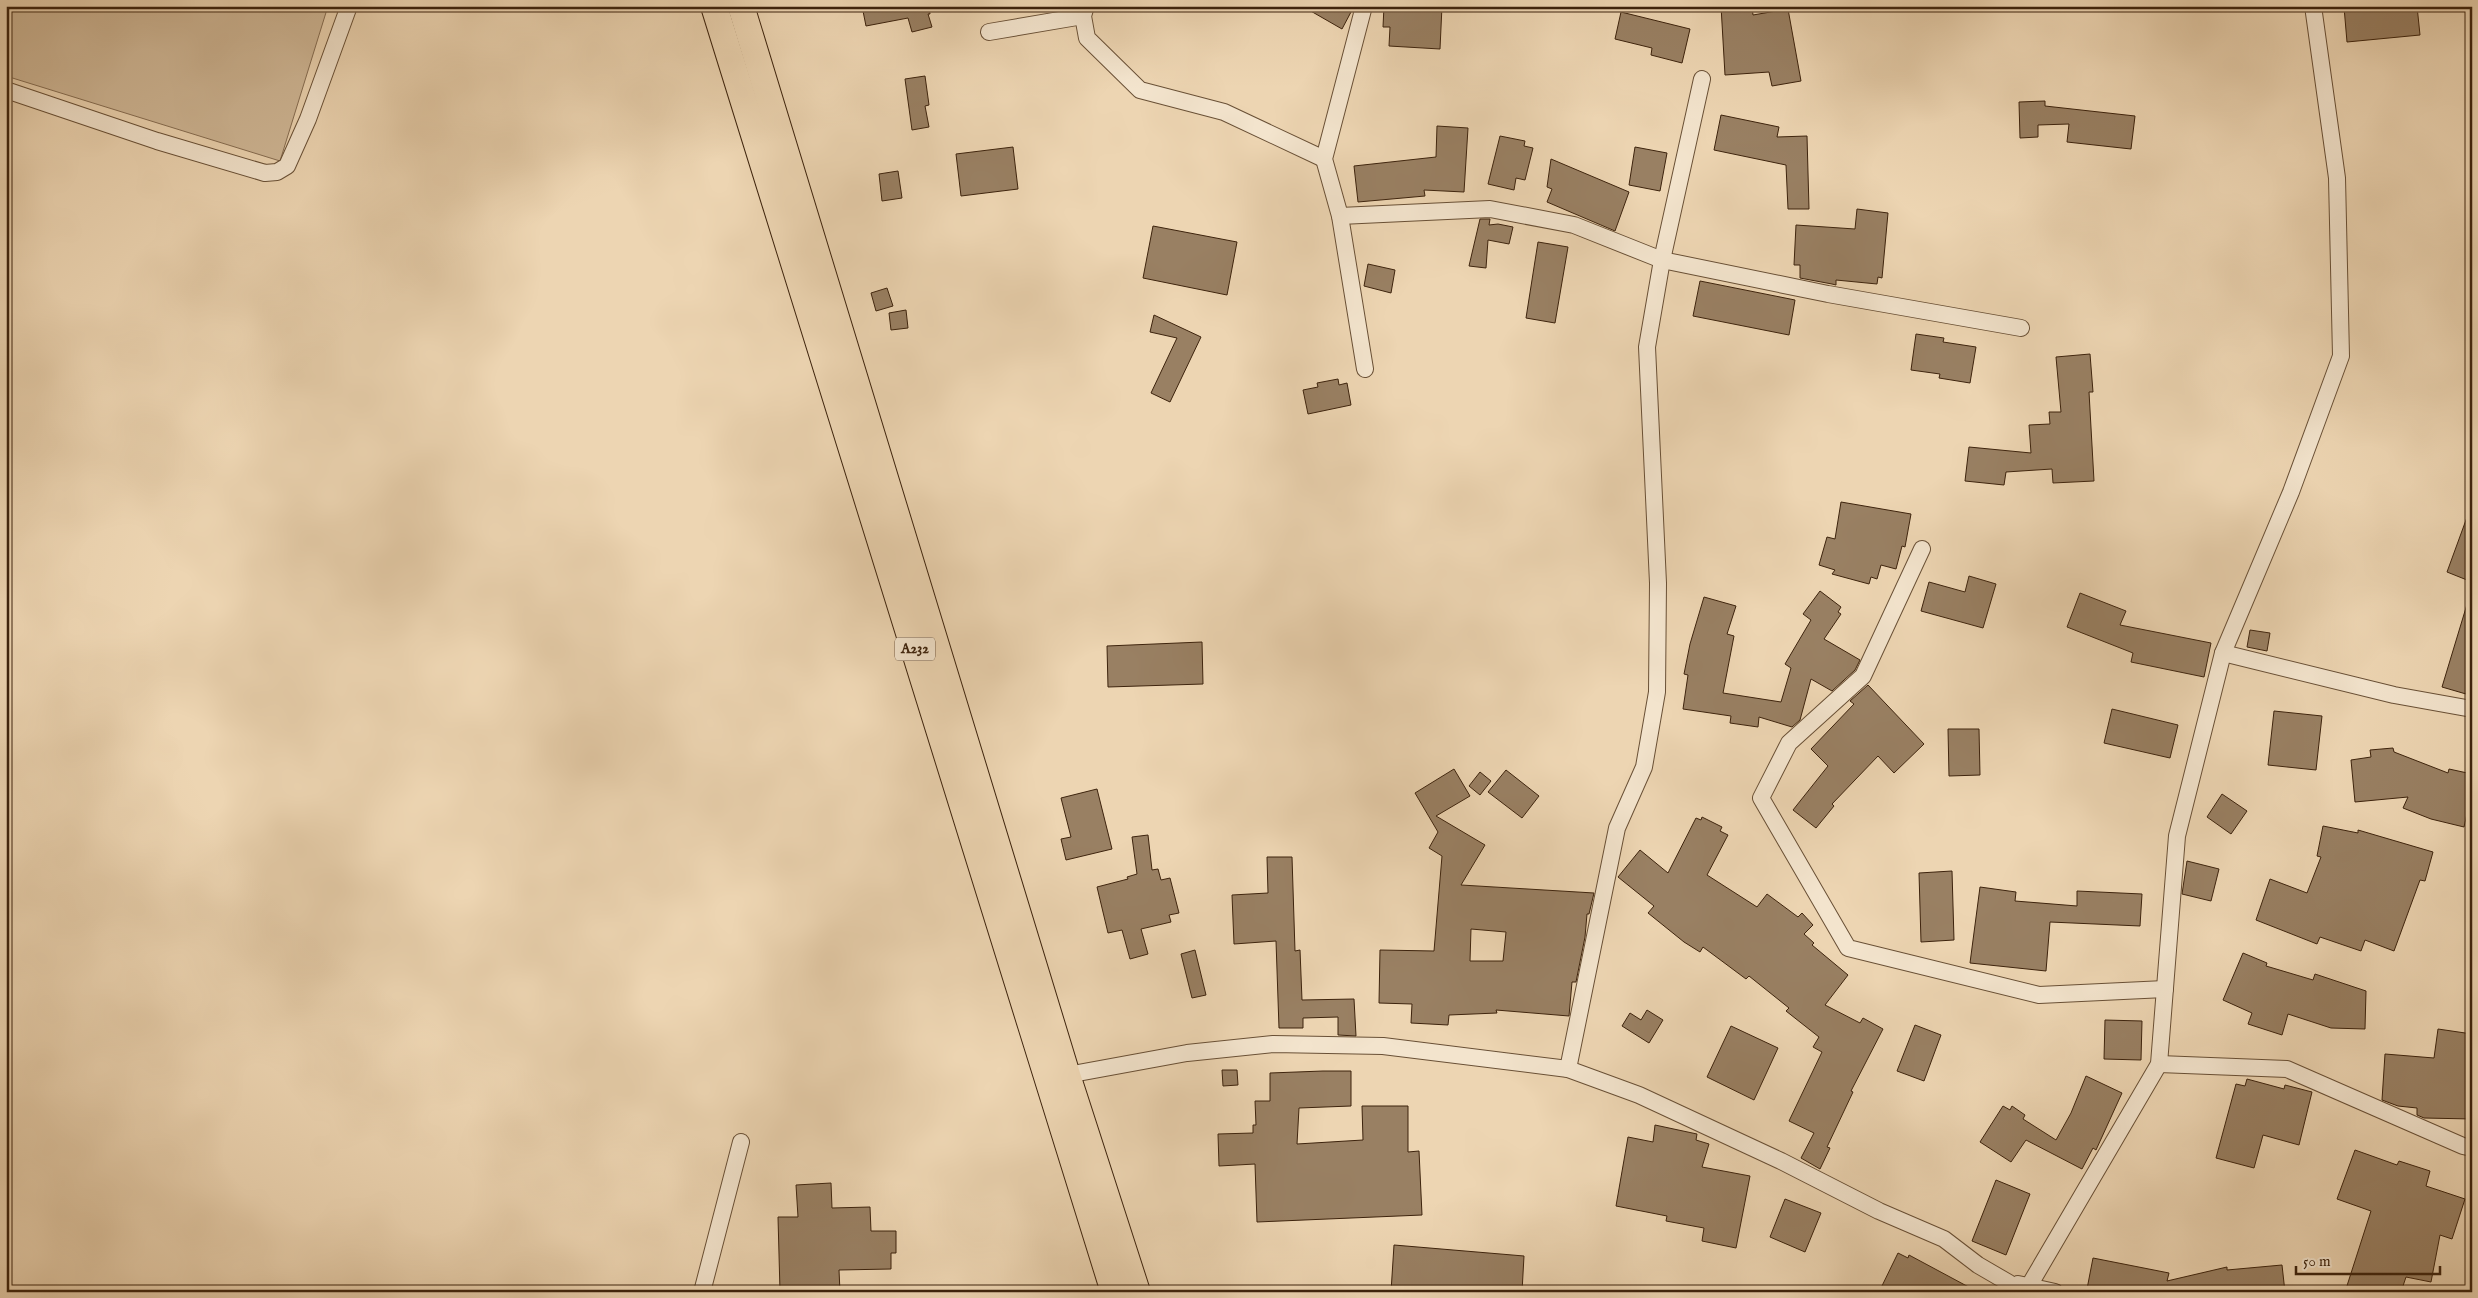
<svg xmlns="http://www.w3.org/2000/svg" width="2478" height="1298" viewBox="0 0 2478 1298" font-family="'IM FELL English',serif">
	<rect width="100%" height="100%" fill="#edd5b2"/>
	<filter id="stains"><feTurbulence type="fractalNoise" baseFrequency=".004" numOctaves="4"/><feColorMatrix values="0 0 0 0 .2 0 0 0 0 .09 0 0 0 0 .02 0 0 0 .5 -.17"/></filter>
	<radialGradient id="worn" r=".72"><stop offset=".6" stop-color="#630" stop-opacity="0"/><stop offset="1" stop-color="#630" stop-opacity=".3"/></radialGradient>
	<path fill="#cfb796" stroke="#866d52" d="M6 6H328L280 161 6 76Z"/>
	<g fill="#998063" stroke="#3d230d" fill-rule="evenodd">
		<path d="M862 6H929L930 14H928L932 27 912 32 908 18 866 26Z"/>
		<path d="M1302 6H1342L1351 12 1342 29Z"/>
		<path d="M1384 6H1442L1440 49 1389 46 1390 27H1383Z"/>
		<path d="M1721 6H1752L1753 15 1788 9 1801 81 1772 86 1769 72 1725 75Z"/>
		<path d="M2356 6H2417L2420 35 2347 42 2344 7Z"/>
		<path d="M1621 12 1690 29 1682 63 1651 55 1652 48 1615 39Z"/>
		<path d="M925 76 929 105 925 106 929 127 912 130 905 79Z"/>
		<path d="M2045 101V106L2135 116 2131 149 2067 142 2069 124 2038 125V137L2020 138 2019 102Z"/>
		<path d="M1721 115 1779 127 1777 137 1807 136 1809 209H1788L1786 165 1714 150Z"/>
		<path d="M1437 126 1468 128 1464 192 1424 190 1425 196 1358 202 1354 166 1436 157Z"/>
		<path d="M1500 136 1525 141 1524 146 1533 148 1525 180 1516 178 1514 190 1488 184Z"/>
		<path d="M1013 147 1018 189 961 196 956 154Z"/>
		<path d="M1635 147 1667 153 1660 191 1629 185Z"/>
		<path d="M1551 159 1629 192 1615 231 1547 202 1552 189 1547 187Z"/>
		<path d="M898 171 902 198 882 201 879 174Z"/>
		<path d="M1857 209 1888 213 1882 278 1878 277 1877 284 1836 280V285L1832 284 1800 278V265H1794L1796 225 1855 229Z"/>
		<path d="M1480 219H1490L1489 225 1498 224 1513 227 1509 244 1488 240 1486 268 1469 266Z"/>
		<path d="M1153 226 1237 242 1227 295 1143 278Z"/>
		<path d="M1538 242 1568 247 1555 323 1526 318Z"/>
		<path d="M1368 264 1395 270 1391 293 1364 286Z"/>
		<path d="M1700 281 1795 300 1789 335 1693 316Z"/>
		<path d="M887 288 893 306 876 311 871 293Z"/>
		<path d="M906 310 908 328 891 330 889 313Z"/>
		<path d="M1154 315 1201 337 1170 402 1151 393 1177 338 1150 332Z"/>
		<path d="M1916 334 1944 338 1943 342 1976 347 1970 383 1939 378 1940 374 1911 370Z"/>
		<path d="M2090 354 2093 392H2089L2094 481 2053 483 2052 469 2006 472 2004 485 1965 481 1969 447 2031 453 2029 425 2050 424 2049 412H2061L2056 357Z"/>
		<path d="M1338 379 1339 385 1347 383 1351 405 1308 414 1303 390 1318 387 1317 383Z"/>
		<path d="M1841 502 1911 514 1905 547 1902 546 1896 569 1881 565 1877 579 1871 577 1869 584 1832 574 1835 570 1819 565 1827 537 1835 539Z"/>
		<path d="M2470 509H2472V582L2447 572Z"/>
		<path d="M1969 576 1996 584 1983 628 1921 611 1929 582 1965 592Z"/>
		<path d="M1820 591 1841 607 1838 612 1841 614 1824 639 1860 660 1855 670 1832 691 1811 679 1800 720 1792 727 1759 717 1758 727 1730 723 1731 716 1683 709 1688 675 1684 674 1690 644 1704 597 1736 606 1727 634 1734 636 1723 693 1781 702 1791 668 1785 664 1811 620 1803 614Z"/>
		<path d="M2080 593 2126 611 2120 625 2211 643 2204 677 2131 662 2133 653 2067 627Z"/>
		<path d="M2468 601 2472 602V676L2466 694 2442 687Z"/>
		<path d="M2250 630 2270 633 2267 651 2247 647Z"/>
		<path d="M1202 642 1203 684 1108 687 1107 646Z"/>
		<path d="M1868 685 1924 744 1894 773 1878 756 1832 804 1834 806 1816 828 1793 810 1828 766 1811 749 1854 704 1850 701Z"/>
		<path d="M2112 709 2178 725 2170 758 2104 743Z"/>
		<path d="M2274 711 2322 716 2316 770 2268 765Z"/>
		<path d="M1948 729H1979L1980 775 1949 776Z"/>
		<path d="M2393 748 2394 752 2448 773 2449 769 2472 774V792L2464 827 2431 819 2403 808 2408 797 2355 802 2351 760 2371 757 2370 750Z"/>
		<path d="M1454 769 1470 796 1436 816 1485 845 1461 885 1594 893 1589 914H1587L1585 937 1576 982H1572L1569 1016 1496 1010 1497 1013 1449 1015 1448 1025 1411 1023 1412 1004 1379 1003 1380 950 1434 951 1442 856 1429 848 1438 832 1415 793ZM1471 929 1506 932 1503 961H1470Z"/>
		<path d="M1506 770 1539 796 1522 818 1488 792Z"/>
		<path d="M1480 772 1491 781 1480 795 1469 786Z"/>
		<path d="M1097 789 1112 849 1066 860 1061 839 1071 837 1061 798Z"/>
		<path d="M2222 794 2247 811 2231 834 2207 817Z"/>
		<path d="M1702 817 1722 827 1720 831 1728 835 1707 875 1757 907 1767 894 1798 917 1802 913 1813 925 1804 934 1814 943 1812 945 1848 975 1825 1005 1860 1023 1863 1018 1883 1029 1851 1091 1853 1092 1827 1147 1830 1148 1820 1169 1801 1158 1814 1133 1789 1121 1822 1052 1813 1047 1819 1037 1786 1011 1789 1008 1749 976 1746 979 1703 947 1700 952 1684 942 1648 913 1654 906 1618 877 1640 850 1668 873 1696 818 1701 820Z"/>
		<path d="M2323 826 2358 833V830L2433 852 2425 881 2420 880 2394 951 2365 940 2361 951 2320 937 2317 944 2256 920 2270 879 2307 893 2321 857 2317 856Z"/>
		<path d="M1148 835 1152 870 1158 869 1161 880 1170 878 1179 913 1169 915 1171 922 1141 929 1148 954 1130 959 1122 930 1108 933 1097 887 1128 879 1127 877 1137 874 1132 837Z"/>
		<path d="M1267 857H1292L1295 951 1300 950 1302 1000 1354 999 1356 1036 1338 1035V1017L1303 1018V1028H1279L1276 941 1234 944 1232 895 1268 893Z"/>
		<path d="M2187 861 2219 869 2211 901 2182 894Z"/>
		<path d="M1952 871 1954 940 1921 942 1919 873Z"/>
		<path d="M1980 887 2016 892 2015 901 2077 906V891L2142 894 2140 926 2050 922 2046 971 1970 963Z"/>
		<path d="M1195 950 1206 995 1192 998 1181 954Z"/>
		<path d="M2243 953 2267 963 2266 966 2313 980 2315 974 2366 991 2365 1029 2331 1028 2288 1014 2282 1035 2248 1024 2252 1013 2223 1000Z"/>
		<path d="M1647 1010 1663 1020 1649 1043 1622 1026 1630 1013 1641 1020Z"/>
		<path d="M2105 1020 2142 1021 2141 1060 2104 1059Z"/>
		<path d="M1915 1025 1941 1035 1924 1081 1897 1071Z"/>
		<path d="M1731 1026 1778 1048 1754 1100 1707 1077Z"/>
		<path d="M2438 1029 2472 1034V1119L2424 1118 2417 1115V1108L2398 1106 2382 1100 2385 1054 2434 1058Z"/>
		<path d="M1222 1070H1237L1238 1085 1223 1086Z"/>
		<path d="M1323 1071H1351V1106L1299 1108 1297 1144 1363 1140 1362 1106H1408V1152L1419 1151 1422 1215 1257 1222 1255 1164 1219 1166 1218 1134 1253 1133V1125H1256L1255 1101H1270V1073Z"/>
		<path d="M2086 1076 2122 1093 2096 1150 2093 1148 2082 1169 2026 1140 2011 1162 1980 1142 2003 1106 2010 1110 2012 1106 2025 1115 2023 1119 2056 1140 2071 1113Z"/>
		<path d="M2247 1079 2284 1089 2285 1085 2312 1092 2299 1145 2263 1135 2254 1168 2216 1158 2236 1084 2245 1086Z"/>
		<path d="M1655 1125 1697 1134 1696 1140 1709 1144 1702 1167 1750 1176 1736 1248 1702 1241 1704 1228 1666 1221 1667 1216 1616 1206 1628 1137 1653 1142Z"/>
		<path d="M2355 1150 2397 1165 2399 1161 2430 1171 2426 1186 2465 1199 2452 1239 2440 1235 2431 1282 2406 1277 2401 1292H2345L2371 1211 2337 1199Z"/>
		<path d="M1996 1180 2030 1194 2006 1255 1972 1241Z"/>
		<path d="M831 1183 832 1208 870 1207 871 1231H896V1253H891V1269L839 1270 840 1292 780 1291 778 1217H798L796 1185Z"/>
		<path d="M1785 1199 1821 1213 1805 1252 1770 1237Z"/>
		<path d="M1394 1245 1524 1256 1522 1292H1391Z"/>
		<path d="M1898 1253 1908 1258 1909 1255 1978 1292H1879Z"/>
		<path d="M2093 1258 2169 1273 2167 1281 2227 1267V1270L2282 1265 2285 1292H2102L2087 1289Z"/>
	</g>
	<g fill="none" stroke-linecap="round" stroke-linejoin="round">
		<g stroke="#695036" stroke-width="18">
			<g id="minor">
				<path d="M1086 6 1083 16 1087 38 1140 90 1224 112 1324 159"/>
				<path d="M1364 6 1324 159 1340 216 1365 369"/>
				<path d="M989 32 1083 16"/>
				<path d="M6 90 157 141 265 173 277 172 287 166 308 119 349 6"/>
				<path d="M1340 216 1490 209 1574 225 1662 260 1828 294 2021 328"/>
				<path d="M1922 549 1863 676 1789 743 1761 798 1848 948 2039 995 2165 989"/>
				<path d="M2223 653 2394 695 2472 709"/>
				<path d="M2159 1064 2287 1069 2463 1146 2472 1148"/>
				<path d="M1568 1069 1617 828 1644 767 1657 692 1658 583 1647 347 1662 260 1702 79"/>
				<path d="M1067 1075 1187 1053 1273 1044 1383 1046 1568 1069 1639 1095 1781 1161 1879 1211 1944 1239 1978 1265 2009 1283 2003 1292"/>
				<path d="M2018 1284 2055 1292"/>
				<path d="M2029 1286 2159 1064 2177 836 2223 653 2291 492 2341 356 2337 178 2313 6"/>
				<path d="M702 1292 741 1142"/>
			</g>
		</g>
		<g stroke="#3d230d" stroke-width="28">
			<g id="trunk">
				<path d="M714 6 1114 1292"/>
				<path d="M741 6 1067 1075 1137 1292"/>
			</g>
		</g>
		<use href="#minor" stroke="#f3e4cd" stroke-width="16"/>
		<use href="#trunk" stroke="#edd5b2" stroke-width="26"/>
	</g>
	<g text-anchor="middle" dominant-baseline="central" stroke-width="5" stroke-linejoin="round" paint-order="stroke">
		<rect fill="#f3e4cd" stroke="#745d47" stroke-width="1" x="895" y="637.5" width="40" height="23" rx="4"/>
		<g font-size="14" font-weight="bold" fill="#3d230d">
			<text x="915" y="649">A232</text>
		</g>
	</g>
	<rect width="2478" height="1298" fill="none" stroke="#edd5b2" stroke-width="25"/>
	<rect x="8" y="8" width="2463" height="1283" fill="none" stroke="#3d230d" stroke-width="2.5"/>
	<rect x="12" y="12" width="2453" height="1273" fill="none" stroke="#3d230d"/>
	<path d="M2296 1266v8h144v-8" fill="none" stroke="#3d230d" stroke-width="2.5"/>
	<text x="2303" y="1266" font-size="15" fill="#3d230d" stroke="#f3e4cd" stroke-width="4" paint-order="stroke">50 m</text>
	<rect width="100%" height="100%" filter="url(#stains)"/>
	<rect width="100%" height="100%" fill="url(#worn)"/>
</svg>
